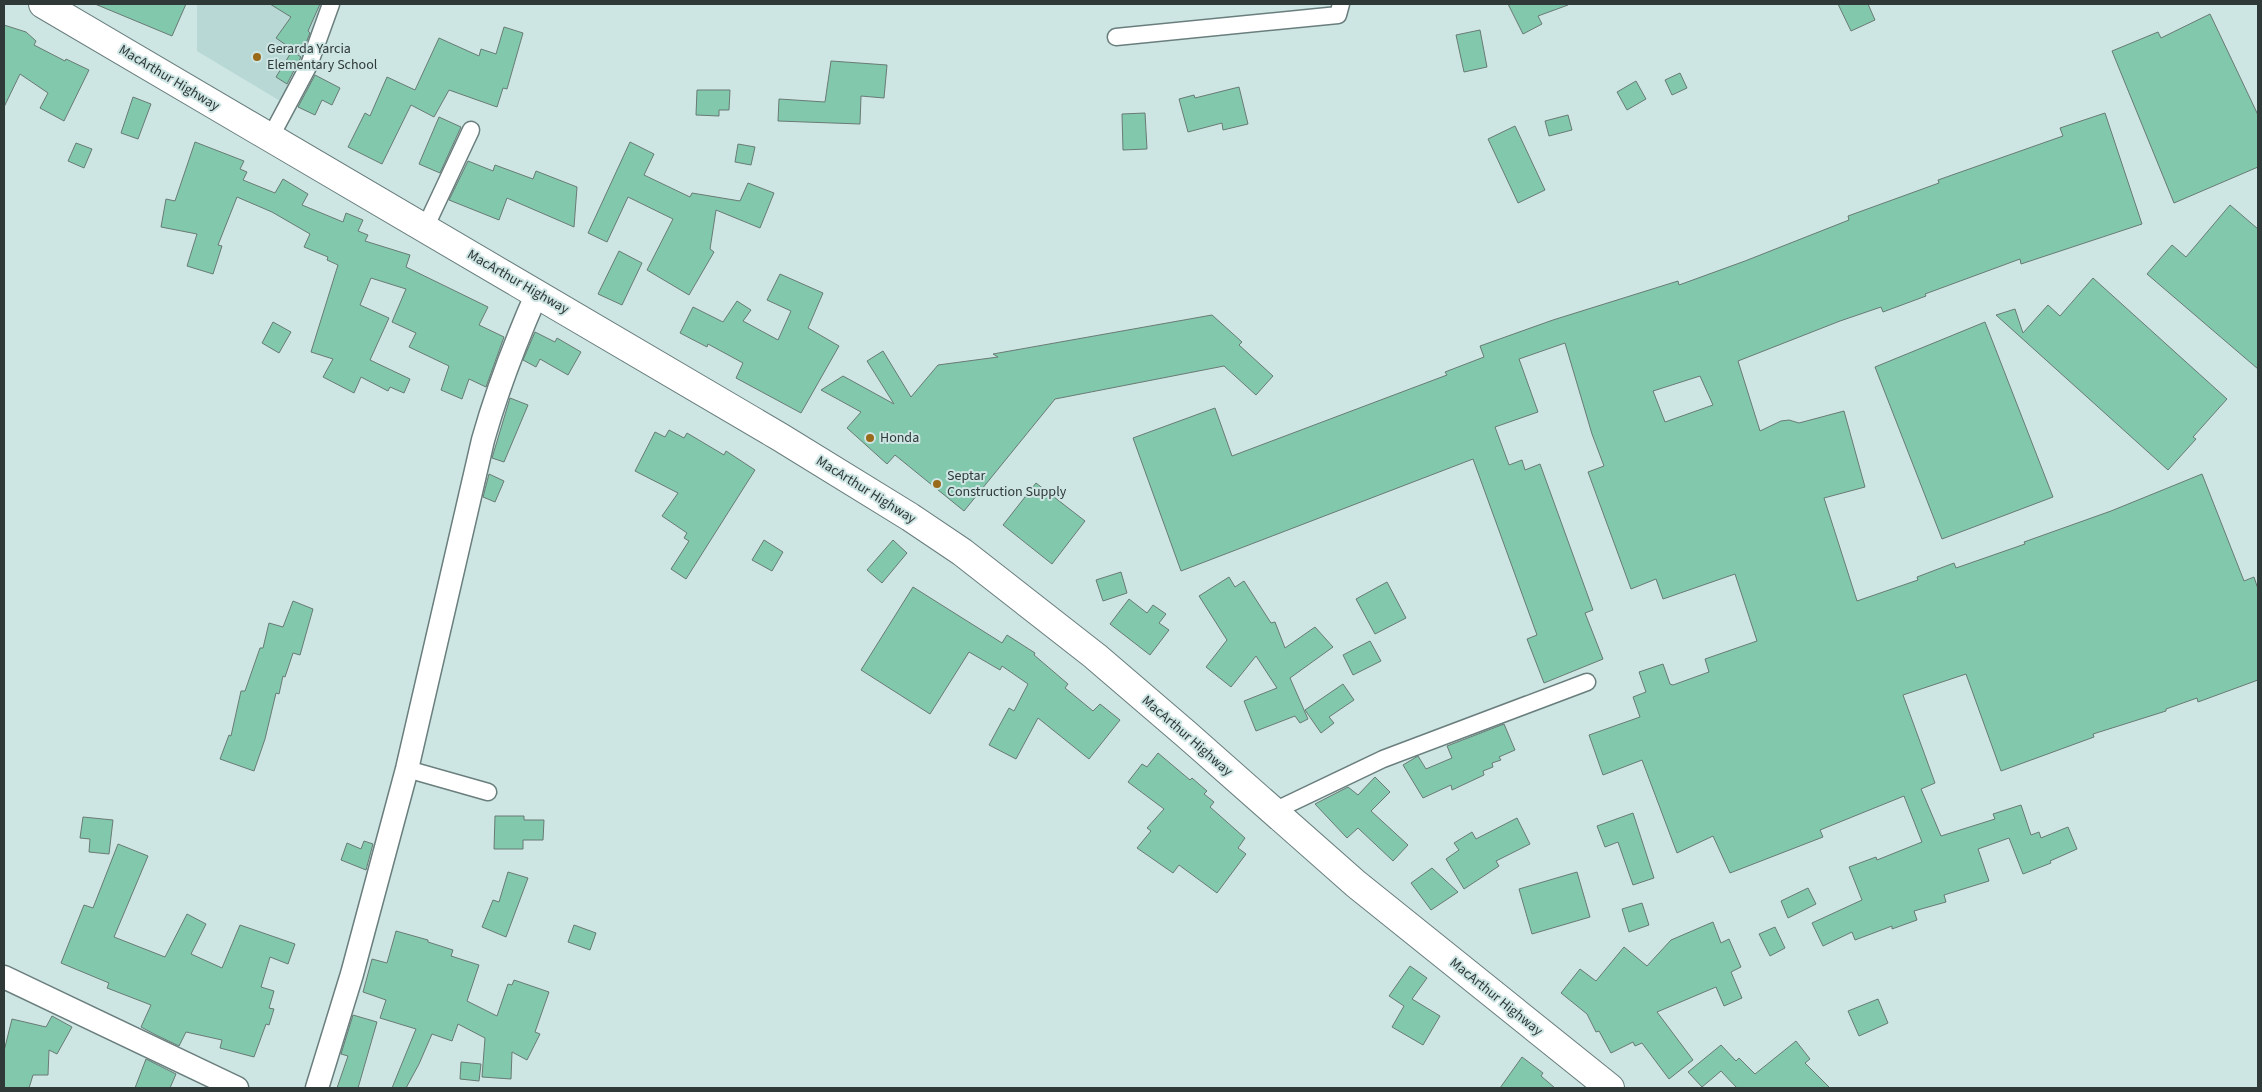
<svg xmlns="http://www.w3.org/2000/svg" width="2262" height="1092" viewBox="0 0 2262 1092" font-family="'Source Sans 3',sans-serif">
	<rect width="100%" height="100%" fill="#cde5e3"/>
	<path fill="#b8d8d6" d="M197 4H324L307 62 282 102 197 51Z"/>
	<g fill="#81c8ad" stroke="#697b74" fill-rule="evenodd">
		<path d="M95 4H186L172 36Z"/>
		<path d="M270 4H320L308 31 310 33 306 43 299 54 276 38 291 17Z"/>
		<path d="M1508 4H1567L1568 5 1538 16 1542 24 1523 34Z"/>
		<path d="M1838 4H1868L1875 20 1851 31Z"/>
		<path d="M2210 14 2258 115V167L2174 203 2112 51 2158 32 2161 38Z"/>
		<path d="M4 25 26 32 36 41 34 45 65 61 66 59 89 70 64 121 40 108 48 93 20 74 4 107Z"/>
		<path d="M504 27 523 33 507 89 503 88 497 107 449 90 434 117 411 105 382 164 348 147 365 113 370 116 387 77 415 90 439 38 479 56 481 49 496 54Z"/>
		<path d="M1480 30 1487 67 1464 72 1456 35Z"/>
		<path d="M292 51 301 57 287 84 276 77Z"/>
		<path d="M831 61 887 65 884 98 861 96 860 124 778 121 779 99 825 102Z"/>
		<path d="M1680 73 1687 88 1672 95 1665 80Z"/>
		<path d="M315 75 340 88 332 105 322 100 315 115 298 107Z"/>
		<path d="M1636 81 1646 99 1627 110 1617 92Z"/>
		<path d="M1239 87 1248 124 1223 130 1222 123 1188 132 1179 99 1194 95 1195 98Z"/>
		<path d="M697 90H730L729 110H719V116L696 115Z"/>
		<path d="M133 97 151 104 138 139 121 133Z"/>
		<path d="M1145 113 1147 149 1123 150 1122 114Z"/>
		<path d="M2105 113 2142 224 2021 264 2020 259 1925 294 1926 296 1883 312 1881 307 1840 321 1738 361 1760 431 1781 421 1789 420 1799 423 1844 411 1865 487 1824 498 1857 601 1918 580 1917 577 1954 563 1956 568 2025 544 2024 542 2111 511 2202 474 2244 581 2254 577 2258 589V680L2198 702 2197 698 2166 709V711L2093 734 2094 737 2001 771 1966 674 1903 695 1935 783 1921 789 1941 836 1995 819 1993 814 2021 805 2031 835 2039 832 2041 838 2068 827 2077 849 2050 861 2051 863 2023 874 2009 838 1978 849 1989 881 1944 895 1946 902 1914 911 1917 920 1892 929V926L1855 940 1852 932 1823 946 1812 923 1862 900 1849 867 1876 857 1877 860 1922 842 1904 796 1820 830 1823 837 1730 873 1713 836 1677 853 1642 760 1603 775 1589 735 1640 717 1633 697 1646 692 1639 672 1663 664 1670 684 1673 685 1709 672 1705 659 1757 641 1735 574 1663 599 1656 579 1631 589 1588 472 1604 466 1592 434 1565 343 1519 359 1538 412 1495 427 1509 465 1522 460 1525 470 1540 464 1593 610 1585 613 1603 659 1544 683 1527 639 1537 635 1473 459 1181 571 1133 438 1215 408 1232 456 1447 375 1445 372 1484 357 1480 346 1553 320 1678 281 1679 285 1745 261 1849 220 1848 216 1939 183 1938 180 2063 136 2060 128ZM1700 376 1713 405 1665 422 1653 391Z"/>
		<path d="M1568 115 1572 130 1549 136 1545 121Z"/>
		<path d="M439 117 461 127 440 173 419 164Z"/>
		<path d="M1515 126 1545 190 1518 203 1488 139Z"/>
		<path d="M195 142 244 161 240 169 247 172 243 180 275 193 283 179 308 194 302 205 343 222 346 213 363 220 358 231 368 235 365 241 410 255 406 267 488 307 479 325 504 337 486 387 469 379 462 399 441 390 449 366 409 347 416 333 392 322 406 289 371 278 360 305 389 318 370 360 410 379 404 393 390 387 388 391 361 377 354 393 323 377 333 359 311 352 338 265 327 260 328 257 304 247 310 234 272 212 237 197 218 245 222 246 213 274 187 266 197 234 161 227 166 199 175 201Z"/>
		<path d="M630 142 654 154 644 175 690 197 692 193 740 201 748 183 774 193 760 228 716 210 710 249 714 252 689 295 647 270 673 219 628 197 607 242 588 233Z"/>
		<path d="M76 143 92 149 84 168 68 161Z"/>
		<path d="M738 144 755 147 751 165 735 162Z"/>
		<path d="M468 161 493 171 495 165 533 179 536 171 577 187 574 227 507 198 499 220 449 200Z"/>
		<path d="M2230 205 2258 229V369L2147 274 2172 245 2186 257Z"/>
		<path d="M619 251 642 263 622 305 598 294Z"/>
		<path d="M780 274 823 293 808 328 839 346 801 413 736 378 743 363 708 344 707 347 680 333 693 307 723 322 737 301 751 310 743 321 778 340 791 311 767 300Z"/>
		<path d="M2093 278 2227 399 2193 437 2196 439 2168 470 1996 315 2015 309 2023 333 2048 305 2060 316Z"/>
		<path d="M1212 315 1242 342 1239 345 1273 376 1256 395 1224 366 1055 399 964 511 895 455 887 464 847 428 861 412 821 390 843 376 894 404 867 361 883 351 911 397 938 365 998 357 993 354Z"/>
		<path d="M273 322 291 332 279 353 262 343Z"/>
		<path d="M1985 322 2053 497 1942 539 1875 367Z"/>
		<path d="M535 332 555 342 557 338 581 352 568 375 540 359 536 367 523 360Z"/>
		<path d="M510 398 528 405 504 462 492 458Z"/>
		<path d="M669 430 684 438 687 433 724 455 726 451 755 470 686 579 671 569 689 541 684 538 687 533 662 516 678 493 635 471 655 432 665 437Z"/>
		<path d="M489 474 504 481 495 502 483 497Z"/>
		<path d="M1036 483 1085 521 1052 564 1003 525Z"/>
		<path d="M764 540 783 552 772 571 752 560Z"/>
		<path d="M893 540 907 553 882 583 867 570Z"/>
		<path d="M1121 572 1127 593 1103 601 1096 580Z"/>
		<path d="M1229 577 1235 587 1244 581 1271 623 1275 622 1285 648 1315 627 1333 647 1290 678 1308 719 1300 723 1295 716 1256 731 1244 701 1277 688 1256 656 1231 687 1206 667 1227 640 1199 596Z"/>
		<path d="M1387 582 1406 618 1375 634 1356 599Z"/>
		<path d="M913 587 1002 643 1007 635 1035 653 1034 655 1068 684 1065 688 1093 711 1100 704 1120 720 1089 759 1038 718 1016 759 989 745 1009 708 1014 711 1028 684 1002 666 1000 670 969 652 930 714 861 670Z"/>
		<path d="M1129 599 1147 613 1153 605 1166 614 1159 623 1169 630 1150 655 1110 624Z"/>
		<path d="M293 601 313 609 300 655 293 653 285 677 283 676 279 694 276 693 265 739 254 771 220 759 229 735 231 736 241 691H245L260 648H263L269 623 283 627Z"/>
		<path d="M1370 641 1381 661 1353 675 1343 655Z"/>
		<path d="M1343 684 1354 700 1329 717 1334 723 1321 733 1305 710Z"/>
		<path d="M1504 724 1515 750 1499 757 1501 760 1492 763 1493 767 1483 771 1484 775 1452 790 1451 785 1423 798 1403 765 1418 756 1426 769 1452 758 1447 746Z"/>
		<path d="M1158 753 1190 780 1192 778 1207 791 1204 794 1214 802 1210 807 1245 838 1238 848 1246 854 1217 893 1179 865 1173 873 1137 848 1151 831 1147 828 1164 809 1128 782 1142 764 1147 767Z"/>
		<path d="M1375 777 1390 792 1371 811 1408 845 1393 861 1358 828 1347 838 1315 804 1348 787 1358 795Z"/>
		<path d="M1633 813 1654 878 1633 885 1618 842 1605 847 1597 826Z"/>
		<path d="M495 816H524V820H544L543 840H523V849H494Z"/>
		<path d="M83 817 113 820 109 854 89 852 90 839 80 838Z"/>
		<path d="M1517 818 1530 844 1496 861 1499 866 1464 889 1446 859 1459 850 1454 843 1472 832 1476 839Z"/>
		<path d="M364 841 373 844 366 870 341 860 347 843 361 849Z"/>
		<path d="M118 844 148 856 114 937 165 957 187 914 206 924 191 954 222 968 240 925 295 944 288 964 270 957 261 987 274 991 269 1008 274 1009 269 1025 266 1024 254 1057 220 1048 222 1040 186 1032 179 1046 156 1035 141 1027 151 1005 107 988 109 983 61 963 84 905 93 908Z"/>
		<path d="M1432 868 1458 892 1431 910 1411 883Z"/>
		<path d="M508 872 528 878 506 937 482 927 493 900 499 902Z"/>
		<path d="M1577 872 1590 917 1532 934 1519 889Z"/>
		<path d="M1808 888 1816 904 1788 918 1781 901Z"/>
		<path d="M1642 903 1649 925 1629 932 1622 909Z"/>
		<path d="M1713 922 1721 943 1729 939 1741 967 1731 972 1742 998 1724 1006 1716 987 1657 1012 1693 1060 1669 1079 1642 1043 1635 1046 1633 1042 1611 1053 1599 1031 1596 1032 1587 1014 1561 993 1580 969 1596 981 1624 947 1647 966 1671 940Z"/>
		<path d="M574 925 596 933 590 950 568 942Z"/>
		<path d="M1775 927 1785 948 1770 956 1759 934Z"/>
		<path d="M396 931 428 940V942L453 950 451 956 479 965 467 1001 497 1016 508 984 512 985 514 980 549 992 535 1032 540 1034 527 1060 512 1052 511 1079 482 1077 485 1038 458 1024 452 1041 432 1034 419 1064 406 1088H392L416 1029 380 1018 386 1000 363 992 372 959 387 963Z"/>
		<path d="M1410 966 1427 978 1412 999 1440 1016 1423 1045 1392 1027 1404 1006 1389 996Z"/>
		<path d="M1878 999 1888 1023 1859 1036 1848 1011Z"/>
		<path d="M353 1015 377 1022 358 1088H337L348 1056 341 1054Z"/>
		<path d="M52 1016 72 1027 57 1054 49 1050 48 1075H33L29 1088H4V1051L12 1019 46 1027Z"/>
		<path d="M1796 1041 1810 1059 1805 1063 1830 1088H1737L1721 1071 1702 1087 1688 1072 1721 1045 1736 1061 1739 1058 1755 1074Z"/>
		<path d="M1522 1057 1543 1073 1541 1076 1555 1088H1500Z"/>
		<path d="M146 1059 176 1074 170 1088H135Z"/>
		<path d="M461 1062 481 1064 479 1081 460 1079Z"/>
	</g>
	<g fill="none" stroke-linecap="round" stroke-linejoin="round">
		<g stroke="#697e7d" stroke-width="19">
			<g id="street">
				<path d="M1116 37 1338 15 1341 4"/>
				<path d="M270 138 309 65 331 4"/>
				<path d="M425 228 471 130"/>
				<path d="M407 769 488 792"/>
				<path d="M1274 811 1383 759 1587 682"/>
			</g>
		</g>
		<g stroke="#697e7d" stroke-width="25">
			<g id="secondary">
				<path d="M4 977 237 1088"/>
				<path d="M317 1088 352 974 407 769 483 440C497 390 516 341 537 293"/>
			</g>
		</g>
		<g stroke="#697e7d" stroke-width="30">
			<path id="highway" d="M43 4 780 437 910 517 962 552 1095 656 1186 734 1356 884 1610 1088"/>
		</g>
		<use href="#street" stroke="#fff" stroke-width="16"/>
		<use href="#secondary" stroke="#fff" stroke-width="22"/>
		<use href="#highway" stroke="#fff" stroke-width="28"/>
	</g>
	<g fill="#986a1a" stroke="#cde5e3" stroke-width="2">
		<circle cx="257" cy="57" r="5"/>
		<circle cx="870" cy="438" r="5"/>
		<circle cx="937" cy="484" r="5"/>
	</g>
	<g text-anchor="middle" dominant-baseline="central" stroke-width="4" stroke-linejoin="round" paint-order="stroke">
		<g font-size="14" fill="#2f3938" stroke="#cde5e3" text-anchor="start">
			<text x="267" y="49">Gerarda Yarcia<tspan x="267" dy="16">Elementary School</tspan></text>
			<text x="880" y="438">Honda</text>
			<text x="947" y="476">Septar<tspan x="947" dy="16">Construction Supply</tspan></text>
		</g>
		<g font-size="14" fill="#2f3938" stroke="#cde5e3">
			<text transform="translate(169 78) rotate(31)">MacArthur Highway</text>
			<text transform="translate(518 282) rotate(30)">MacArthur Highway</text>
			<text transform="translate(866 490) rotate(32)">MacArthur Highway</text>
			<text transform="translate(1187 736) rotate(41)">MacArthur Highway</text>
			<text transform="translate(1496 997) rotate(39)">MacArthur Highway</text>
		</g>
	</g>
	<rect width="2262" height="1092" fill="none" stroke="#2f3938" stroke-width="10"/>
</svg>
